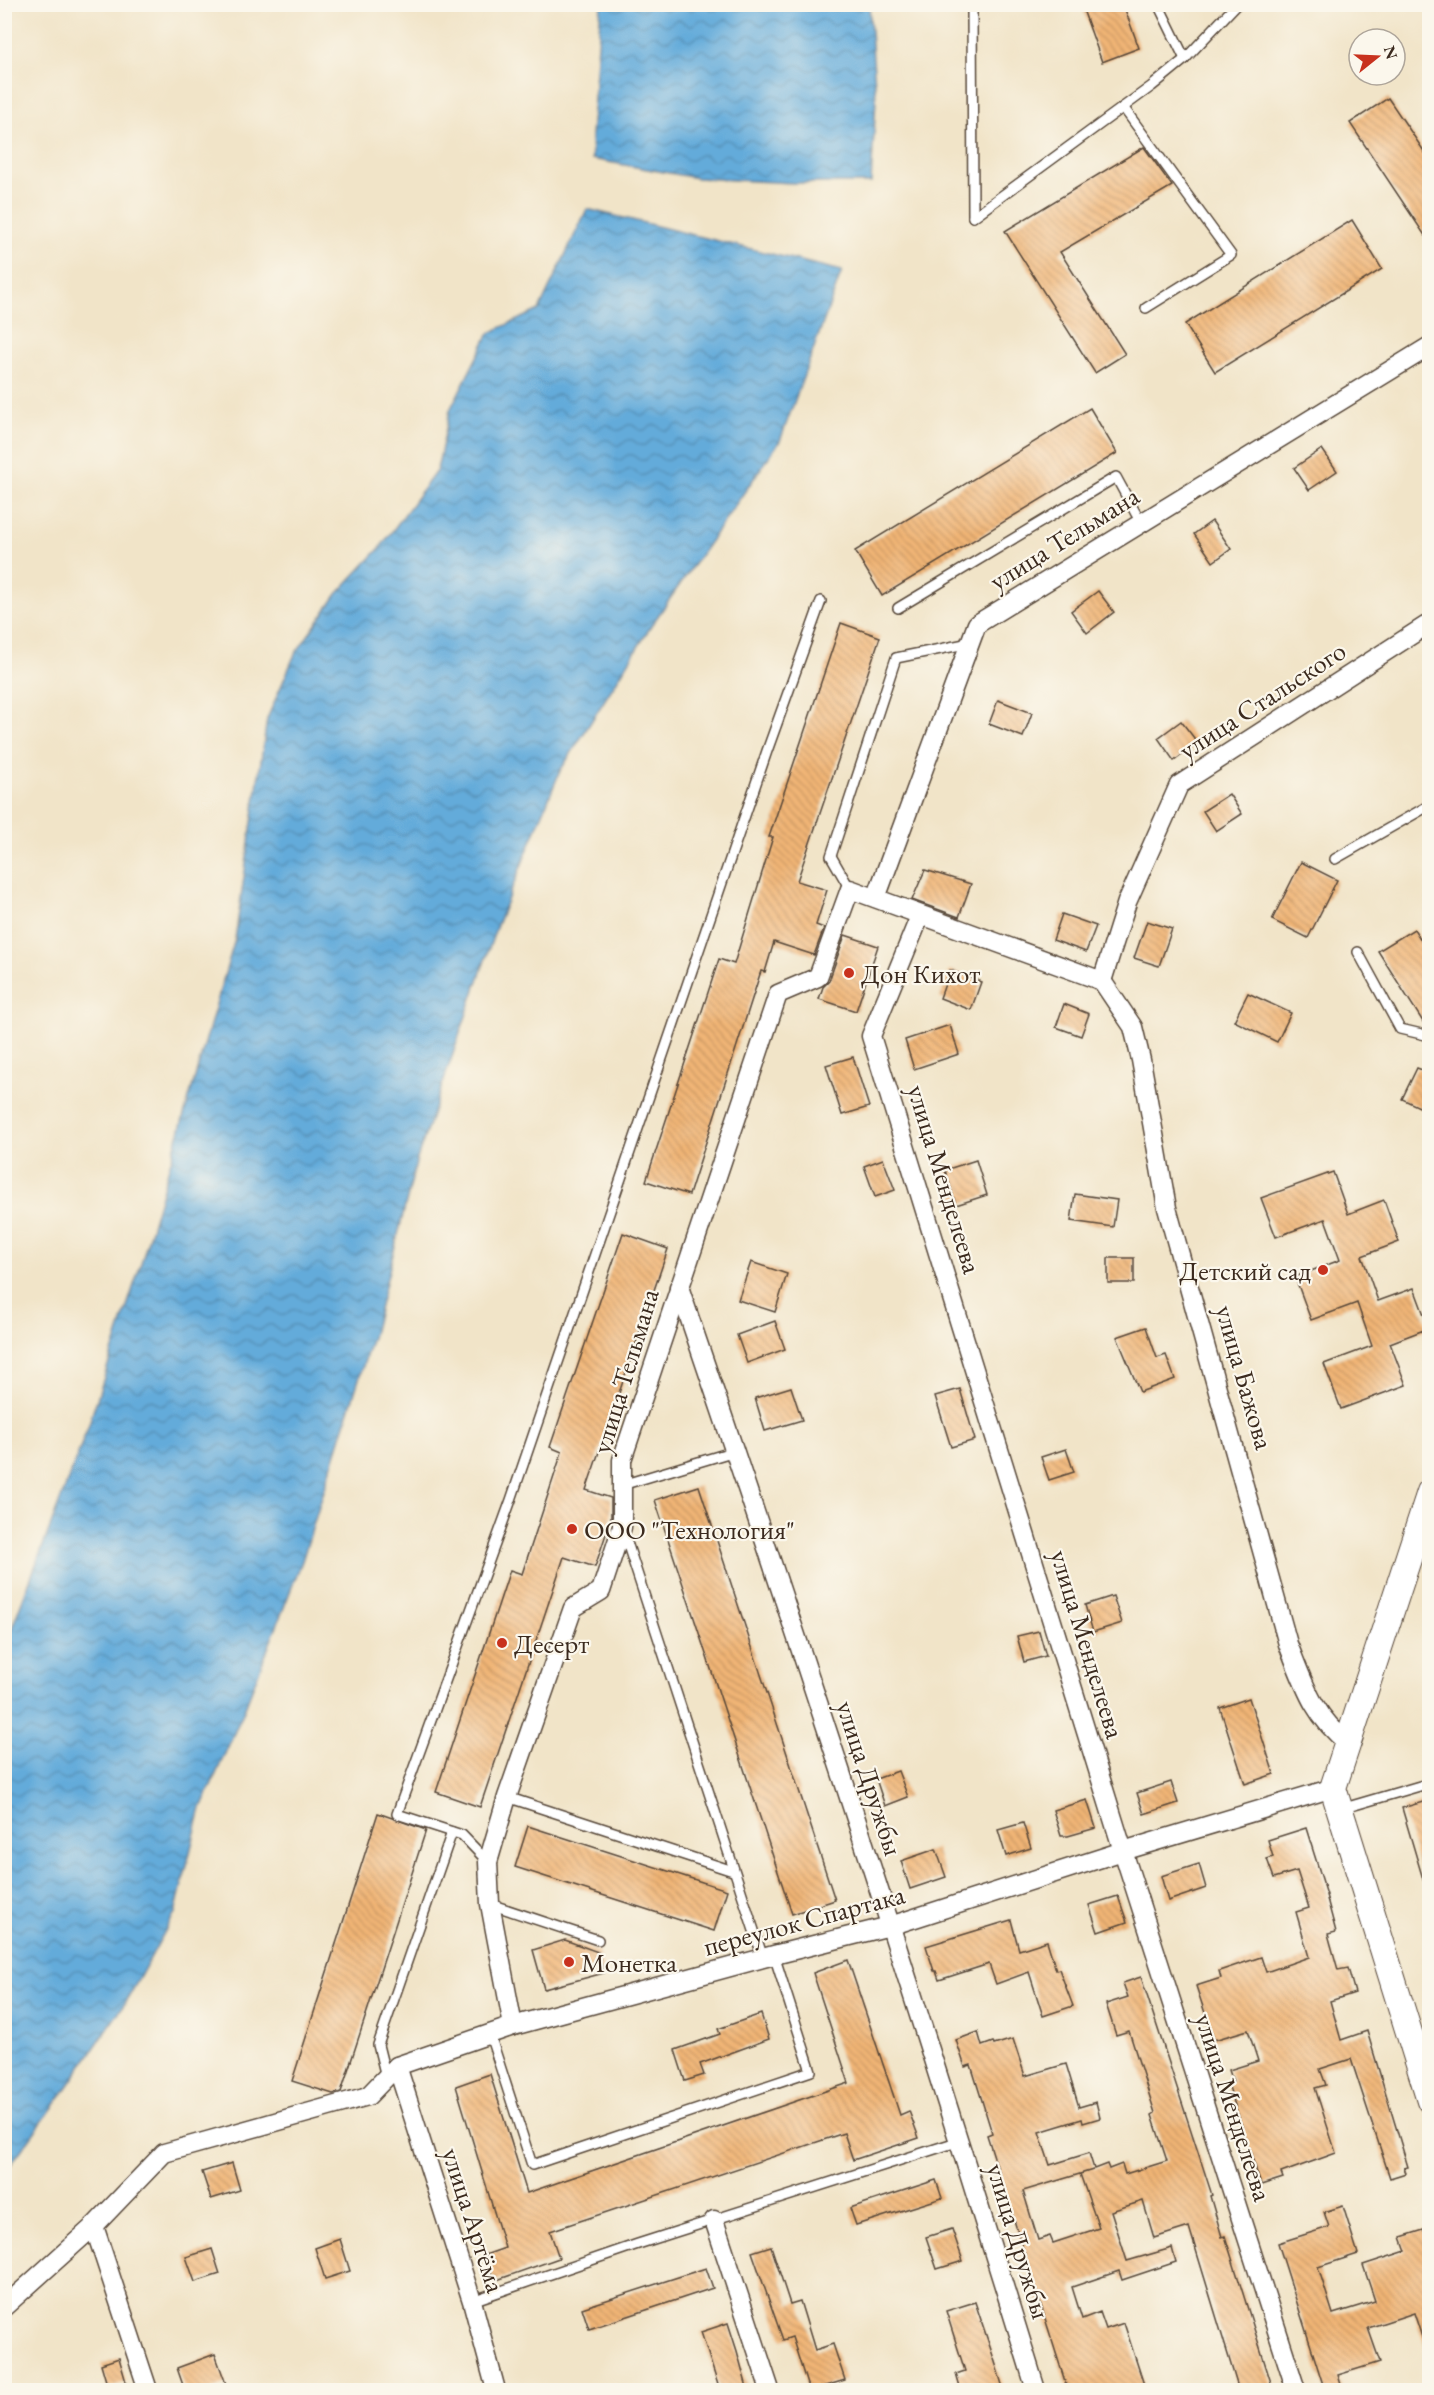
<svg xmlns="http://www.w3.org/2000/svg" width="1434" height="2395" viewBox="0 0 1434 2395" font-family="'EB Garamond',serif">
	<defs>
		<pattern id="water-waves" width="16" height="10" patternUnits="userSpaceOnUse" patternTransform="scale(1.5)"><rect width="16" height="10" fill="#63abda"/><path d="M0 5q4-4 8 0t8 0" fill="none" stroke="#538bb0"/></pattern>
		<pattern id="building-back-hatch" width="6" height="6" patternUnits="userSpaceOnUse" patternTransform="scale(1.5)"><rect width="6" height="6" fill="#f1b576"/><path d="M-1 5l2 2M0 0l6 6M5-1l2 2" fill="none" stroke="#c49360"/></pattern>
	</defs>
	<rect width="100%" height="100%" fill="#fbf7ec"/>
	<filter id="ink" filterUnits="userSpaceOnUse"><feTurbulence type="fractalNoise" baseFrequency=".0167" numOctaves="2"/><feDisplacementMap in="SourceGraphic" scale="12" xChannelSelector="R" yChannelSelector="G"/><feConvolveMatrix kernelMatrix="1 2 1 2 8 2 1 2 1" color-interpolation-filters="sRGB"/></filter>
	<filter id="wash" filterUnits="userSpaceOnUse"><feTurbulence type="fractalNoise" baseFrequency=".008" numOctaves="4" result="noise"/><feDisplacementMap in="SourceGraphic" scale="24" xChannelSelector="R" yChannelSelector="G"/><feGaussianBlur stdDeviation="1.35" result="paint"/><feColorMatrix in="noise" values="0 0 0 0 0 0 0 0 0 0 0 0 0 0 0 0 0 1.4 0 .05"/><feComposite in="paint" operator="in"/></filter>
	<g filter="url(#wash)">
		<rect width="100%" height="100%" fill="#f1e4c8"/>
		<g fill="url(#water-waves)" stroke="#4f6a7c" stroke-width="1.5">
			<path d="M601 5H869L876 99 871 183H793L697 178 592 159 591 136Z"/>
			<path d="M587 209 842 271 780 441 653 623 560 771 497 925 417 1159 373 1334 302 1561 242 1715 201 1808 175 1913 127 2000 65 2091 5 2172V1646L88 1427 143 1257 235 939 267 719 295 654 337 594 380 548 437 470 450 410 489 333 539 310Z"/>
		</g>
		<g id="blocks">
			<g fill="url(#building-back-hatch)" fill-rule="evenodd">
				<path d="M1081 4H1123L1139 48 1102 62Z"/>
				<path d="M1388 98 1430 160V243L1350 123Z"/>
				<path d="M1144 147 1172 186 1060 252 1125 354 1095 373 1005 231Z"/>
				<path d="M1352 220 1382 269 1215 372 1185 324Z"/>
				<path d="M1090 408 1117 453 882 596 855 551Z"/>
				<path d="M1322 449 1337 471 1309 490 1294 468Z"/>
				<path d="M1212 521 1231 549 1213 562 1194 534Z"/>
				<path d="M1098 591 1114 612 1087 633 1071 611Z"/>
				<path d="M841 623 880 637 797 881 827 890 816 925 824 928 814 955 774 942 765 972 761 971 689 1195 646 1181 719 959 734 964 773 837H769Z"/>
				<path d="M998 700 1032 713 1023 737 989 724Z"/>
				<path d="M1181 721 1198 743 1174 761 1158 738Z"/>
				<path d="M1229 794 1242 814 1216 831 1203 811Z"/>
				<path d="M1301 862 1337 880 1308 938 1272 920Z"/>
				<path d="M925 870 971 884 959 917 912 900Z"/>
				<path d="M1062 914 1096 926 1086 952 1053 940Z"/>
				<path d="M1147 921 1172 929 1159 966 1134 958Z"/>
				<path d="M1414 929 1430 954V1029L1427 1028 1378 951Z"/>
				<path d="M845 935 878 946 856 1011 819 999 823 987 829 981Z"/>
				<path d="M950 970 981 982 971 1010 940 998Z"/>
				<path d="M1248 993 1291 1013 1277 1042 1234 1021Z"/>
				<path d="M1064 1004 1089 1014 1081 1036 1056 1027Z"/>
				<path d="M950 1025 959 1054 914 1069 905 1040Z"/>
				<path d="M853 1057 869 1107 842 1115 826 1065Z"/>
				<path d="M1417 1068 1430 1073V1112L1402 1099Z"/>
				<path d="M883 1159 895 1190 875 1197 864 1166Z"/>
				<path d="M976 1160 987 1195 956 1205 945 1170Z"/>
				<path d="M1333 1172 1348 1214 1384 1200 1399 1242 1362 1256 1378 1301 1414 1288 1429 1328 1390 1343 1406 1385 1341 1409 1324 1364 1372 1346 1357 1303 1311 1320 1295 1277 1340 1260 1325 1219 1276 1237 1261 1198Z"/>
				<path d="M1075 1194 1117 1200 1113 1227 1071 1221Z"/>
				<path d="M623 1233 668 1249 586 1490 611 1498V1519L595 1567 564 1557 480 1807 436 1792 510 1570 522 1574 562 1452 550 1447Z"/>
				<rect x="1108" y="1258" width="26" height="25"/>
				<path d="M751 1262 787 1274 775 1312 738 1300Z"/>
				<path d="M775 1321 785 1349 747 1363 737 1335Z"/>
				<path d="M1146 1327 1157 1358 1166 1355 1175 1379 1140 1392 1117 1337Z"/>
				<path d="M791 1387 802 1420 765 1431 755 1398Z"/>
				<path d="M960 1389 975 1440 951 1447 935 1396Z"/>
				<path d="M1066 1449 1074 1472 1049 1480 1041 1457Z"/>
				<path d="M699 1486 835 1900 792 1914 655 1500Z"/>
				<path d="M1113 1596 1122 1623 1093 1632 1085 1605Z"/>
				<path d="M1039 1631 1046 1656 1024 1662 1017 1636Z"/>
				<path d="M1249 1698 1274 1774 1245 1784 1220 1708Z"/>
				<path d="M898 1771 908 1797 885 1806 876 1779Z"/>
				<path d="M1171 1782 1178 1803 1144 1814 1137 1793Z"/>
				<path d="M1087 1800 1096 1828 1068 1836H1061L1053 1810Z"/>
				<path d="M1430 1800V1885L1425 1886 1402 1808Z"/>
				<path d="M378 1813 426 1830 341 2092 333 2094 292 2081Z"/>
				<path d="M1023 1823 1031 1848 1006 1856 998 1830Z"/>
				<path d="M528 1826 727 1890 714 1931 515 1867Z"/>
				<path d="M1306 1828 1327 1895H1326L1336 1932 1328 1934 1338 1970 1348 1968 1355 1993 1330 2001 1341 2040 1367 2031 1408 2167 1404 2168 1406 2173 1390 2178 1351 2059 1320 2069 1326 2085 1315 2088 1336 2153 1281 2173 1283 2178 1261 2185 1228 2084 1233 2082 1229 2070 1258 2061 1248 2030 1214 2040 1196 1986 1221 1978 1219 1971 1261 1957 1266 1972 1309 1957 1296 1912 1309 1908 1297 1871 1274 1878 1267 1859 1273 1857 1268 1840Z"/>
				<path d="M936 1849 946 1877 910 1889 901 1861Z"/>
				<path d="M1199 1864 1206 1888 1168 1901 1161 1876Z"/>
				<path d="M1118 1896 1127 1922 1098 1932 1089 1905Z"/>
				<path d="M1011 1920 1019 1950 1047 1941 1056 1970 1059 1969 1073 2006 1043 2016 1029 1972 996 1984 989 1964 939 1980 936 1971H934L926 1946Z"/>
				<path d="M565 1940 598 1952 604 1973 544 1989 533 1950Z"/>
				<path d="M848 1960 900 2115 909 2111 919 2138 853 2160 844 2133 550 2231 559 2258 494 2281 485 2255 505 2248 456 2086 490 2074 527 2193 849 2083 813 1973Z"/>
				<path d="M1141 1977 1212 2195 1210 2196 1222 2237 1225 2236 1272 2386 1257 2391H1239L1189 2227 1154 2238 1143 2201 1111 2211 1127 2261 1172 2248 1176 2262 1122 2280 1119 2271 1072 2287 1082 2319 1100 2312 1106 2329 1124 2323 1146 2391H1068L987 2135 992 2133 971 2065 965 2067 956 2040 978 2032 982 2046 993 2042 994 2045 1013 2039 1025 2076 1066 2064 1079 2107 1096 2102 1100 2118 1083 2123 1082 2119 1039 2132 1050 2165 1089 2153 1094 2169 1107 2164 1109 2169 1122 2164 1125 2174 1167 2161 1152 2115 1155 2113 1129 2031 1116 2035 1106 2004 1128 1997 1123 1983ZM1093 2170 1080 2174 1099 2228 1053 2243 1050 2236 1038 2240 1023 2191Z"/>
				<path d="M761 2014 769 2039 700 2064 704 2075 685 2081 675 2050 720 2034 718 2029Z"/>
				<path d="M232 2163 240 2190 211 2199 202 2172Z"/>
				<path d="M936 2180 942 2198 856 2225 850 2208Z"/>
				<path d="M1343 2206 1358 2254 1318 2267 1333 2314 1375 2301 1363 2265 1406 2251 1401 2237 1430 2228V2348L1426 2349 1414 2313 1368 2328 1380 2362 1338 2375 1343 2391H1325L1278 2243 1329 2227 1324 2212Z"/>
				<path d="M952 2229 963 2261 937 2269 926 2237Z"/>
				<path d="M340 2239 350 2271 325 2279 315 2248Z"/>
				<path d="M771 2246 790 2304 800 2301 815 2350 833 2344 845 2380 809 2391 792 2337 783 2340 752 2252Z"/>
				<path d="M212 2249 220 2274 195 2282 186 2257Z"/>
				<path d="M706 2268 713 2288 589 2329 582 2308Z"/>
				<path d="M975 2302 995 2362 1004 2391H961L956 2374 965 2371 946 2311Z"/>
				<path d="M728 2323 737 2351 748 2391H720L701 2332Z"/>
				<path d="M215 2354 226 2384 208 2391H185L177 2368Z"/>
				<path d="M119 2358 126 2382 108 2388 101 2364Z"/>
			</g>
		</g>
	</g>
	<g filter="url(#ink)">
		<use href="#blocks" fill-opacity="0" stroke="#564638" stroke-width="1.5"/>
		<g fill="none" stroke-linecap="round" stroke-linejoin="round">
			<g stroke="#564638" stroke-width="12">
				<g id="service">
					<path d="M972 4 973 217"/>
					<path d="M1158 4 1185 59"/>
					<path d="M1123 107 1231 255 1146 308"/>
					<path d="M973 217 1152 86 1185 59 1237 4"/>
					<path d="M898 608 1116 477 1141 523"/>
					<path d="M1335 859 1430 805"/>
					<path d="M850 889 831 856 896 658 970 643"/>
					<path d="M1358 952 1400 1029 1430 1036"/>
					<path d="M622 1485 735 1451"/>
					<path d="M623 1530 763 1958"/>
					<path d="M507 1797 733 1871"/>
					<path d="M1341 1809 1430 1783"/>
					<path d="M488 1862 462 1835 397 1814 511 1500 767 751 821 601"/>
					<path d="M490 1904 598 1940"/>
					<path d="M490 2035 532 2165 811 2071 774 1955"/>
					<path d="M386 2077 378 2045 452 1832"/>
					<path d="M472 2301 638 2244 960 2141"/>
				</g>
			</g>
			<g stroke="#564638" stroke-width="21">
				<g id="minor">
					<path d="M876 898 977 624 1430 346"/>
					<path d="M920 916 871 1036 1123 1851 1296 2390"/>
					<path d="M1102 981 1133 1027 1141 1060 1167 1208 1288 1644C1304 1684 1313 1716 1348 1743"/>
					<path d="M1102 981 1127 902 1179 785 1430 623"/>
					<path d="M679 1287C804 1653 923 2021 1036 2390"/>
					<path d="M513 2026 490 1904 488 1862 507 1797 573 1608 601 1591 622 1527V1460L778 994 818 977 850 889 1102 981"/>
					<path d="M397 2066 472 2301 496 2390"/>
					<path d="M714 2220 770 2390"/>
					<path d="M94 2226 148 2390"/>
					<path d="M4 2307 94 2226 164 2153 368 2096 397 2066 513 2026 774 1955 890 1926 1123 1851 1333 1788"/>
				</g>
			</g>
			<g stroke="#564638" stroke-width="28">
				<path id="secondary" d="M1430 1492 1333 1788 1430 2100"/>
			</g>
			<use href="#service" stroke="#fff" stroke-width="9"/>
			<use href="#minor" stroke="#fff" stroke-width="18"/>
			<use href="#secondary" stroke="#fff" stroke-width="26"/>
		</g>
	</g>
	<g fill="#c8321e" stroke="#fbf7ec" stroke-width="2">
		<circle cx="849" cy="973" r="6"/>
		<circle cx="1323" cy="1270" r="6"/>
		<circle cx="572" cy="1529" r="6"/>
		<circle cx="502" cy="1643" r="6"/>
		<circle cx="569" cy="1962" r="6"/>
	</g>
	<g text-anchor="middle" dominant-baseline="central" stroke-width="4.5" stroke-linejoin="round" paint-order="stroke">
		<g font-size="27" fill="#3b2a1e" stroke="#fbf7ec">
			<text transform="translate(1064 538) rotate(-32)">улица Тельмана</text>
			<text transform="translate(1262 700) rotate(-33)">улица Стальского</text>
			<text transform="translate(945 1179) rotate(73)">улица Менделеева</text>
			<text transform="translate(625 1371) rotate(-73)">улица Тельмана</text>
			<text transform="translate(1245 1377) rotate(74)">улица Бажова</text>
			<text transform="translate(1088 1644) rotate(73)">улица Менделеева</text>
			<text transform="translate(870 1778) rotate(72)">улица Дружбы</text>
			<text transform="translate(804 1920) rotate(-15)">переулок Спартака</text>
			<text transform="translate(1234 2107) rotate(72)">улица Менделеева</text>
			<text transform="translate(474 2220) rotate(72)">улица Артёма</text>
			<text transform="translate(1019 2241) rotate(73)">улица Дружбы</text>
		</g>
		<g font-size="27" fill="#3b2a1e" stroke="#fbf7ec" text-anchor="start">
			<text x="861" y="973">Дон Кихот</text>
			<text x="1311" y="1270" text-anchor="end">Детский сад</text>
			<text x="584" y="1529">ООО "Технология"</text>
			<text x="514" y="1643">Десерт</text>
			<text x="581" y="1962">Монетка</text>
		</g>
	</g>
	<rect width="1434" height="2395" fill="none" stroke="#fbf7ec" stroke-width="24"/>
	<g transform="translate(1377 57) rotate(72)"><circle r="28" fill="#fbf7ec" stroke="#aea59a" stroke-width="1.5"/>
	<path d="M0-4.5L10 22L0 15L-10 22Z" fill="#c8321e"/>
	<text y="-9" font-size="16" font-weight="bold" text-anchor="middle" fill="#3b2a1e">N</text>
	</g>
</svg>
